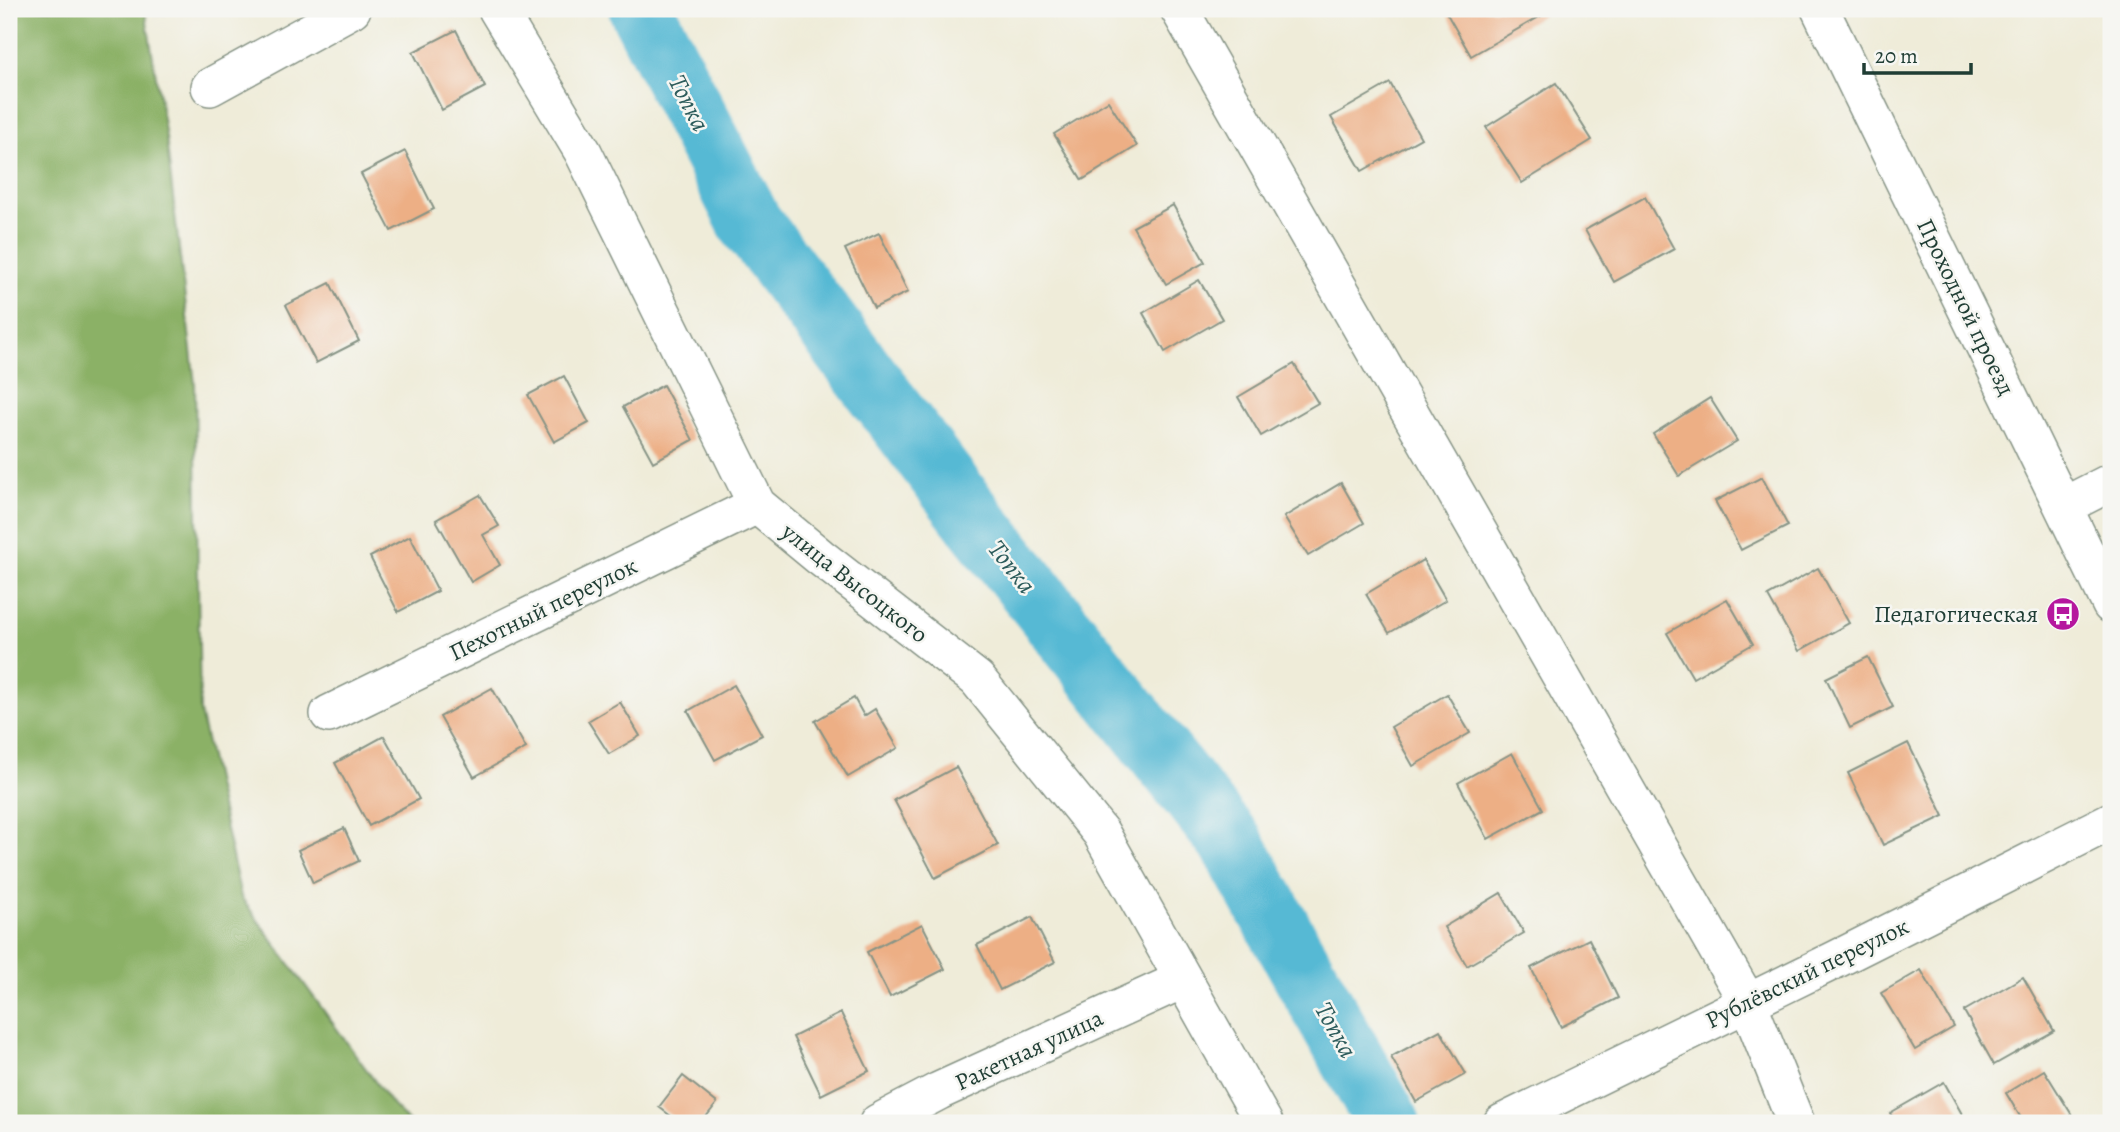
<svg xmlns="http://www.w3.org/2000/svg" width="2120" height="1132" viewBox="0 0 2120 1132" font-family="Alegreya,serif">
	<rect width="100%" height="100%" fill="#f6f6f2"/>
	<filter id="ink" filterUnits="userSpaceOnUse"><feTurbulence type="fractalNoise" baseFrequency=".0143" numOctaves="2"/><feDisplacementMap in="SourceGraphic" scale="14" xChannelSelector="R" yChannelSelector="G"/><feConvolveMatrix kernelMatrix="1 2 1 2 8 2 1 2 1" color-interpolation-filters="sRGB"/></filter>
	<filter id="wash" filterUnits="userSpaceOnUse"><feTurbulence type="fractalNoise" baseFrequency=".00686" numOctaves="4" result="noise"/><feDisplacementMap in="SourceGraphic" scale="28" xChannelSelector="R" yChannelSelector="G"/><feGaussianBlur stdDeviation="1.57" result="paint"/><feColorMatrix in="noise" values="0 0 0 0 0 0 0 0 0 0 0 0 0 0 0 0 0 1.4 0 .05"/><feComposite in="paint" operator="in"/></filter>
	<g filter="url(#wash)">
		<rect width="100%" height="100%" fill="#efecd9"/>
		<path fill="#8bb166" stroke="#55774d" stroke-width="2" d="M9 9H145L166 138 195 384 200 712 241 897 393 1106 410 1123H9Z"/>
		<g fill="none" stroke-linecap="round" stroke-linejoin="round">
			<path stroke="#56b9d4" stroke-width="65" d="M641 9 750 223 967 510 1232 844 1388 1123"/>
		</g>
		<g id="blocks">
			<g fill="#edaf85">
				<path d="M1456 9H1553L1471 56 1447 14Z"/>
				<path d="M456 30 485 87 442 110 413 52Z"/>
				<path d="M1390 83 1421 138 1362 171 1331 117Z"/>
				<path d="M1556 83 1592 140 1522 183 1486 127Z"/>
				<path d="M1108 101 1137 146 1082 180 1054 134Z"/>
				<path d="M405 151 434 209 391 231 361 174Z"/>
				<path d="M1645 197 1674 249 1614 282 1585 230Z"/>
				<path d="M1173 205 1205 262 1166 284 1133 227Z"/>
				<path d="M879 233 908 292 874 308 845 249Z"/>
				<path d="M1199 280 1222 319 1165 352 1143 313Z"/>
				<path d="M330 283 359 341 316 363 286 305Z"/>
				<path d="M1294 364 1318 403 1261 436 1238 397Z"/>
				<path d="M564 376 589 423 554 442 528 395Z"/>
				<path d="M663 385 693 440 653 462 623 407Z"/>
				<path d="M1710 398 1737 441 1679 476 1653 434Z"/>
				<path d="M1762 477 1788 526 1741 550 1715 501Z"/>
				<path d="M1341 483 1364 523 1308 556 1284 517Z"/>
				<path d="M480 495 499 526 483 535 500 565 471 582 436 520Z"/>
				<path d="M410 536 438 591 398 612 370 557Z"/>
				<path d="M1423 560 1446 600 1389 633 1366 594Z"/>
				<path d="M1818 568 1849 623 1799 651 1768 596Z"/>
				<path d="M1727 599 1753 644 1693 678 1667 633Z"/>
				<path d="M1868 657 1893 707 1850 728 1826 678Z"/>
				<path d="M734 685 762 735 715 760 688 711Z"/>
				<path d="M492 688 526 748 474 777 440 717Z"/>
				<path d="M1447 694 1470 733 1413 766 1391 727Z"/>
				<path d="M854 698 864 716 875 709 898 748 848 777 815 721Z"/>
				<path d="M620 702 640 736 609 754 588 721Z"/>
				<path d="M384 736 419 799 369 826 335 763Z"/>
				<path d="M1908 743 1944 816 1883 845 1848 773Z"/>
				<path d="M1512 753 1543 809 1488 839 1458 783Z"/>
				<path d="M956 767 998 845 935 878 894 800Z"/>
				<path d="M344 828 359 861 313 883 298 850Z"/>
				<path d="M1501 893 1524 933 1467 966 1444 927Z"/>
				<path d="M1032 917 1055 962 1000 990 977 945Z"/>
				<path d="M922 924 945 969 890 997 867 952Z"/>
				<path d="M1589 939 1618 998 1561 1027 1531 968Z"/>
				<path d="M1921 970 1954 1027 1915 1050 1881 993Z"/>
				<path d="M2023 977 2054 1031 1994 1065 1964 1011Z"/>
				<path d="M841 1013 869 1071 821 1095 793 1037Z"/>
				<path d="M1440 1030 1466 1074 1416 1102 1391 1057Z"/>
				<path d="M2044 1070 2077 1123H2024L2006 1093Z"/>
				<path d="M683 1076 717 1103 701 1123H680L659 1107Z"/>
				<path d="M1944 1082 1967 1123H1896L1890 1113Z"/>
			</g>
		</g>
	</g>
	<g filter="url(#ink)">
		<use href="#blocks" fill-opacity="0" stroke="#879486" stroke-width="2"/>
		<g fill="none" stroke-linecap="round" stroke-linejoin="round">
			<g stroke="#879486" stroke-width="40">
				<g id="minor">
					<path d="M497 9 583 152 757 505 820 557 977 679 1101 833 1264 1123"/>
					<path d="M1179 9 1748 1003 1796 1123"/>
					<path d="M1820 9 2111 605"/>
					<path d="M210 87 352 9"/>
					<path d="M2064 506 2111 482"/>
					<path d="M329 714 757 505"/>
					<path d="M878 1123 939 1091 1182 980"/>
					<path d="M1502 1123 1835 960 2111 821"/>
				</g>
			</g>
			<use href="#minor" stroke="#fff" stroke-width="37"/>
		</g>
	</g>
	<defs>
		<g id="bus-disc" transform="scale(1.75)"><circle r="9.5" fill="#b5179e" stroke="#f6f6f2"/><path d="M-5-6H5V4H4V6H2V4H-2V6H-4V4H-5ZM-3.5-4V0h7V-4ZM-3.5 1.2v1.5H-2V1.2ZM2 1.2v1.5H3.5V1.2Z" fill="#fff"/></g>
	</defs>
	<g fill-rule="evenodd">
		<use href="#bus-disc" x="2063" y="614"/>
	</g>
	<g text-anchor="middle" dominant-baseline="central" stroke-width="5" stroke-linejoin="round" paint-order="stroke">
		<g font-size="24" fill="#1f3d34" stroke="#f6f6f2">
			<text transform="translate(1966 307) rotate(64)">Проходной проезд</text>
			<text transform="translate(855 583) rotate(38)">улица Высоцкого</text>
			<text transform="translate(543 609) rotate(-26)">Пехотный переулок</text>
			<text transform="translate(1807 973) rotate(-26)">Рублёвский переулок</text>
			<text transform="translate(1029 1050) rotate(-25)">Ракетная улица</text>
		</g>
		<g font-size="24" fill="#1f3d34" stroke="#f6f6f2" text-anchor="end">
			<text x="2038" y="614">Педагогическая</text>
		</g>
		<g font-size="26" font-style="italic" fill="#2d5c5c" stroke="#f6f6f2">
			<text transform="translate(689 103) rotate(63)">Топка</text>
			<text transform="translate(1012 567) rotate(52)">Топка</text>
			<text transform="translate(1336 1030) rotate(61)">Топка</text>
		</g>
	</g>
	<rect width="2120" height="1132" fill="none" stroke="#f6f6f2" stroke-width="35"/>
	<path d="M1864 63v10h107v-10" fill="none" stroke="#1f3d34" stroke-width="3.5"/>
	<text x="1875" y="63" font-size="21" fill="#1f3d34" stroke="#f6f6f2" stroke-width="5" paint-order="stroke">20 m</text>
</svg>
